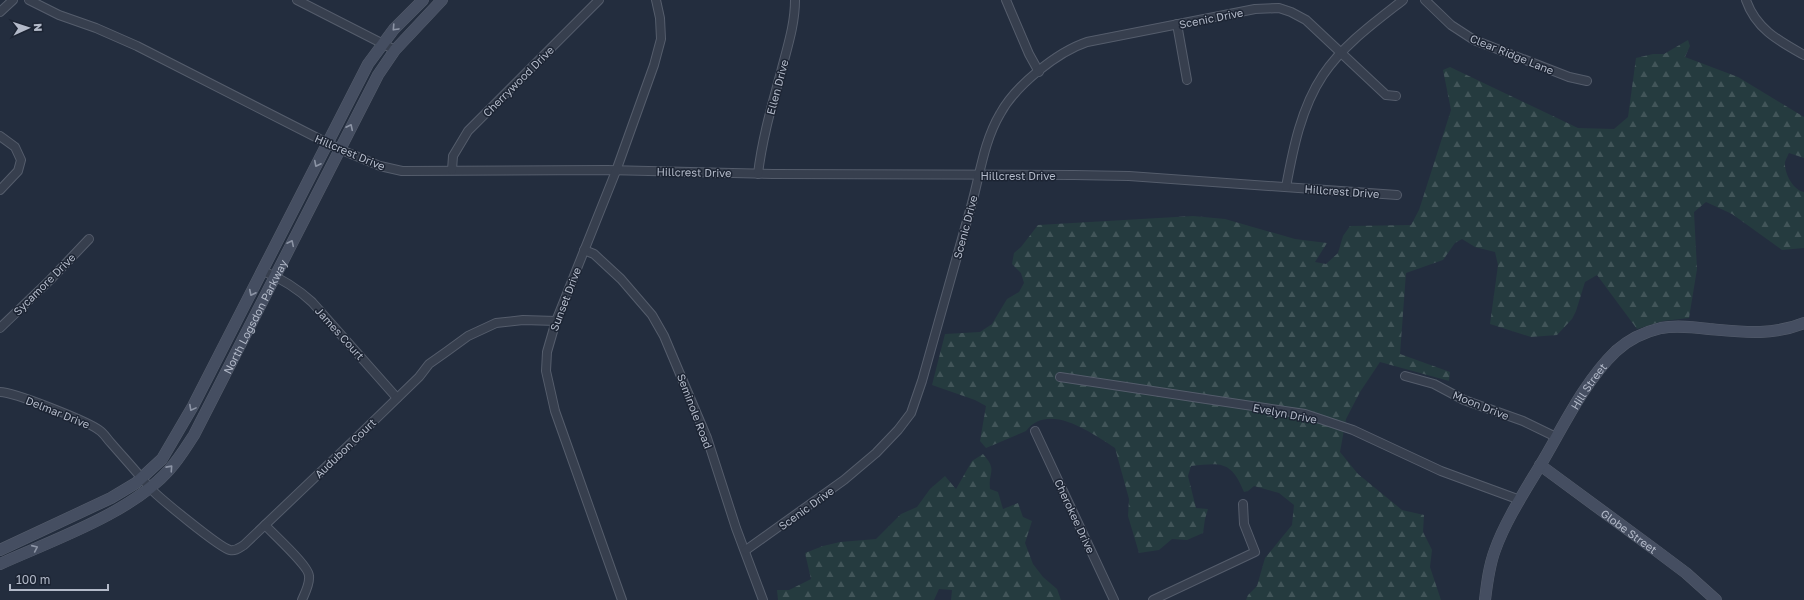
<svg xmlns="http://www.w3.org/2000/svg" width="1804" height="600" viewBox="0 0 1804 600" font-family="'Golos Text',sans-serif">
	<defs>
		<pattern id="forest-firs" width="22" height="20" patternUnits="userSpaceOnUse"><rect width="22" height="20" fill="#253b3f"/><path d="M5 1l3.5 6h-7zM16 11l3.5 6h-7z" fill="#425559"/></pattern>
	</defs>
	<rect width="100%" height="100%" fill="#232d3e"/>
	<g fill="url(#forest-firs)">
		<path d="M1688 40 1690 46 1685 57 1738 77 1804 117V158L1789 153C1788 155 1786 159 1785 162 1784 173 1793 190 1804 192V248L1782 250 1732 214 1706 202 1694 212 1697 269 1689 318 1663 321 1637 329 1597 275 1585 282 1576 311 1572 319 1557 335 1531 337 1490 324 1498 265 1495 252 1475 247 1462 239 1455 243 1443 260 1406 273 1400 354 1450 372 1449 381 1380 362 1360 392 1346 419 1340 452 1358 474 1402 510 1424 515 1423 532 1432 550 1430 567 1441 600H1246L1248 595 1257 586 1265 558 1292 525 1294 505 1279 493 1254 486 1248 491 1244 492C1231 460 1221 463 1191 466L1188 476 1196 508 1208 509 1205 519 1203 533 1187 540 1172 539 1159 550 1139 553 1128 516 1129 499 1115 448C1093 434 1049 401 1026 431L986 448 980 441 986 406 975 400 932 385 945 334 980 332 992 324 1007 299 1019 292 1024 283 1021 273 1012 264 1014 253 1021 247 1038 225 1193 216 1225 219 1295 239 1327 243 1315 262 1326 264 1338 253 1343 236 1350 226 1411 225 1419 210 1451 110 1443 70 1450 67 1578 128 1614 129 1628 117 1636 58 1653 54H1664Z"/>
		<path d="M983 454C998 471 988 471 990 489L998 492 1003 509 1018 503 1023 517 1032 521 1025 543 1033 564 1043 577 1057 589 1061 600H951L952 590 939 589 934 600H778L777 590H789L811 579 805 553 823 546 840 542 876 539 901 514 917 507 930 489 945 476 956 489 972 461Z"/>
	</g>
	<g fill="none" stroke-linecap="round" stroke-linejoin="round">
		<g stroke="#555d6c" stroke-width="10">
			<g id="street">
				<path d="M29 0 59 15 96 28 137 46 339 149 380 166 402 171 607 170 773 174 1074 175 1129 176 1397 195"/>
				<path d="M297 0 395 50"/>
				<path d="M1006 0 1029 54 1039 72"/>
				<path d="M1425 0 1451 25 1474 40 1569 77 1587 81"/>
				<path d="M1746 0C1756 29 1779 41 1804 55"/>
				<path d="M0 12 13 0"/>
				<path d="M1177 24 1187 80"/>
				<path d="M0 136 15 147 21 160 18 171 0 190"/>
				<path d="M452 170 453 156 468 131 599 0"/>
				<path d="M758 174C762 139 772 105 781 72 787 48 795 25 795 0"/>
				<path d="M1286 187C1293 149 1301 108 1323 75 1343 45 1375 22 1403 0"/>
				<path d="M584 250 594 254 621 279 652 315 664 336 707 438 736 528 763 600"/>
				<path d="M263 271C280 278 298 289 312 302L397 398"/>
				<path d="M0 328 50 280 89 239"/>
				<path d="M1405 376 1434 384 1464 400 1523 421 1556 437"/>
				<path d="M1060 377 1305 414 1353 430 1441 471 1520 500"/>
				<path d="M0 392C14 392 87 421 99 430 104 433 107 439 111 443 124 458 137 472 149 487 158 497 220 548 230 550 236 551 239 548 244 545L352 442 419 377 429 364 446 352 468 336 496 323 523 320 556 321"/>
				<path d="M1035 431 1114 600"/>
				<path d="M265 525C274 535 309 566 309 576 310 584 305 593 302 600"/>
				<path d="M746 550 844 480 876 453 898 430 911 413 922 381C939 322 955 262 972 203 980 174 984 141 1000 114 1015 86 1057 52 1087 42L1255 9 1279 8 1291 12 1306 20 1386 95 1396 96"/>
				<path d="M622 600 555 411 546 371 547 352 556 321 616 171 654 65 661 39 660 18 656 0"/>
				<path d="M1153 600 1255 552 1244 524 1243 504"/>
			</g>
		</g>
		<g stroke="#555d6c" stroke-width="12">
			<g id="secondary">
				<path id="s1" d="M1540 465 1654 549 1686 573 1716 600"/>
				<path d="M0 550 111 498 136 483 162 459 193 406 368 64 394 29 423 0"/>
				<path id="s2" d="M0 564C53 540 131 513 169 470 179 459 186 447 194 435L378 75 395 50 442 0"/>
				<path id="s3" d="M1485 600C1487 583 1489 566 1495 550 1506 519 1527 488 1544 459 1565 423 1585 381 1616 351 1628 340 1644 332 1661 328 1676 325 1693 327 1709 329 1742 332 1772 336 1804 323"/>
			</g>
		</g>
		<use href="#street" stroke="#373f4e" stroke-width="8"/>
		<use href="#secondary" stroke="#454e61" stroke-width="11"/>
	</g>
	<defs><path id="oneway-chevron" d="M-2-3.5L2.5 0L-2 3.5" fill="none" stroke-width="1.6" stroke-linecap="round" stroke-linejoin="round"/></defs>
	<g stroke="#8c94a5">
		<use href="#oneway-chevron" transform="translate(395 28) rotate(133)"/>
		<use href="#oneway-chevron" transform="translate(350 127) rotate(-64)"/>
		<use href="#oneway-chevron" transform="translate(317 164) rotate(117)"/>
		<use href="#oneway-chevron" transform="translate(291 243) rotate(-64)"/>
		<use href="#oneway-chevron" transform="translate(252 293) rotate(117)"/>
		<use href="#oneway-chevron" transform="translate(192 408) rotate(118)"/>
		<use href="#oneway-chevron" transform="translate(170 468) rotate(-48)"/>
		<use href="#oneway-chevron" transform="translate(35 548) rotate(-24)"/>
	</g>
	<g text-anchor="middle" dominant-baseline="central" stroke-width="3" stroke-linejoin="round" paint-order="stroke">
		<g font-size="11" fill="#b3bac9" stroke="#1c2433">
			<text transform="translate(1211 18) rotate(-11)">Scenic Drive</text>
			<text transform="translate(1512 54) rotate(22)">Clear Ridge Lane</text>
			<text transform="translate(518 81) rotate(-45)">Cherrywood Drive</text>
			<text transform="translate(777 87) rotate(-75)">Ellen Drive</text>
			<text transform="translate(350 152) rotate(23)">Hillcrest Drive</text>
			<text transform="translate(694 172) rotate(1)">Hillcrest Drive</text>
			<text x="1018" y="175">Hillcrest Drive</text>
			<text transform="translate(1342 191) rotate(4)">Hillcrest Drive</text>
			<text transform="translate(965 227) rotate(-75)">Scenic Drive</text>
			<text transform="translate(44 284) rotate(-45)">Sycamore Drive</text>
			<text transform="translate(565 299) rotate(-69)">Sunset Drive</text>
			<text stroke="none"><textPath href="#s2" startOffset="371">North Logsdon Parkway</textPath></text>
			<text transform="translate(340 333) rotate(48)">James Court</text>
			<text stroke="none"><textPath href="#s3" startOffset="240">Hill Street</textPath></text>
			<text transform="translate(1481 405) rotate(22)">Moon Drive</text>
			<text transform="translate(695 411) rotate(69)">Seminole Road</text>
			<text transform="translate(58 412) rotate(22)">Delmar Drive</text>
			<text transform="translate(1285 413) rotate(11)">Evelyn Drive</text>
			<text transform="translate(345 448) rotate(-44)">Audubon Court</text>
			<text transform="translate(806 508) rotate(-36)">Scenic Drive</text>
			<text transform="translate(1075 516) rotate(65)">Cherokee Drive</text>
			<text stroke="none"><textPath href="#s1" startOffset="111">Globe Street</textPath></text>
		</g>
	</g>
	<g transform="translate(28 28) rotate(87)" stroke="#1c2433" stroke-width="3" paint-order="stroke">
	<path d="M0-3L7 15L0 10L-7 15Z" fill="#b3bac9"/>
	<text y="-6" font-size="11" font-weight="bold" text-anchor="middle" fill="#b3bac9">N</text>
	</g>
	<path d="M10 584v6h98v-6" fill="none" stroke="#b3bac9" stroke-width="2"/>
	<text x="16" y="584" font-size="12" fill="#b3bac9" stroke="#1c2433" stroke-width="3" paint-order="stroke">100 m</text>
</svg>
